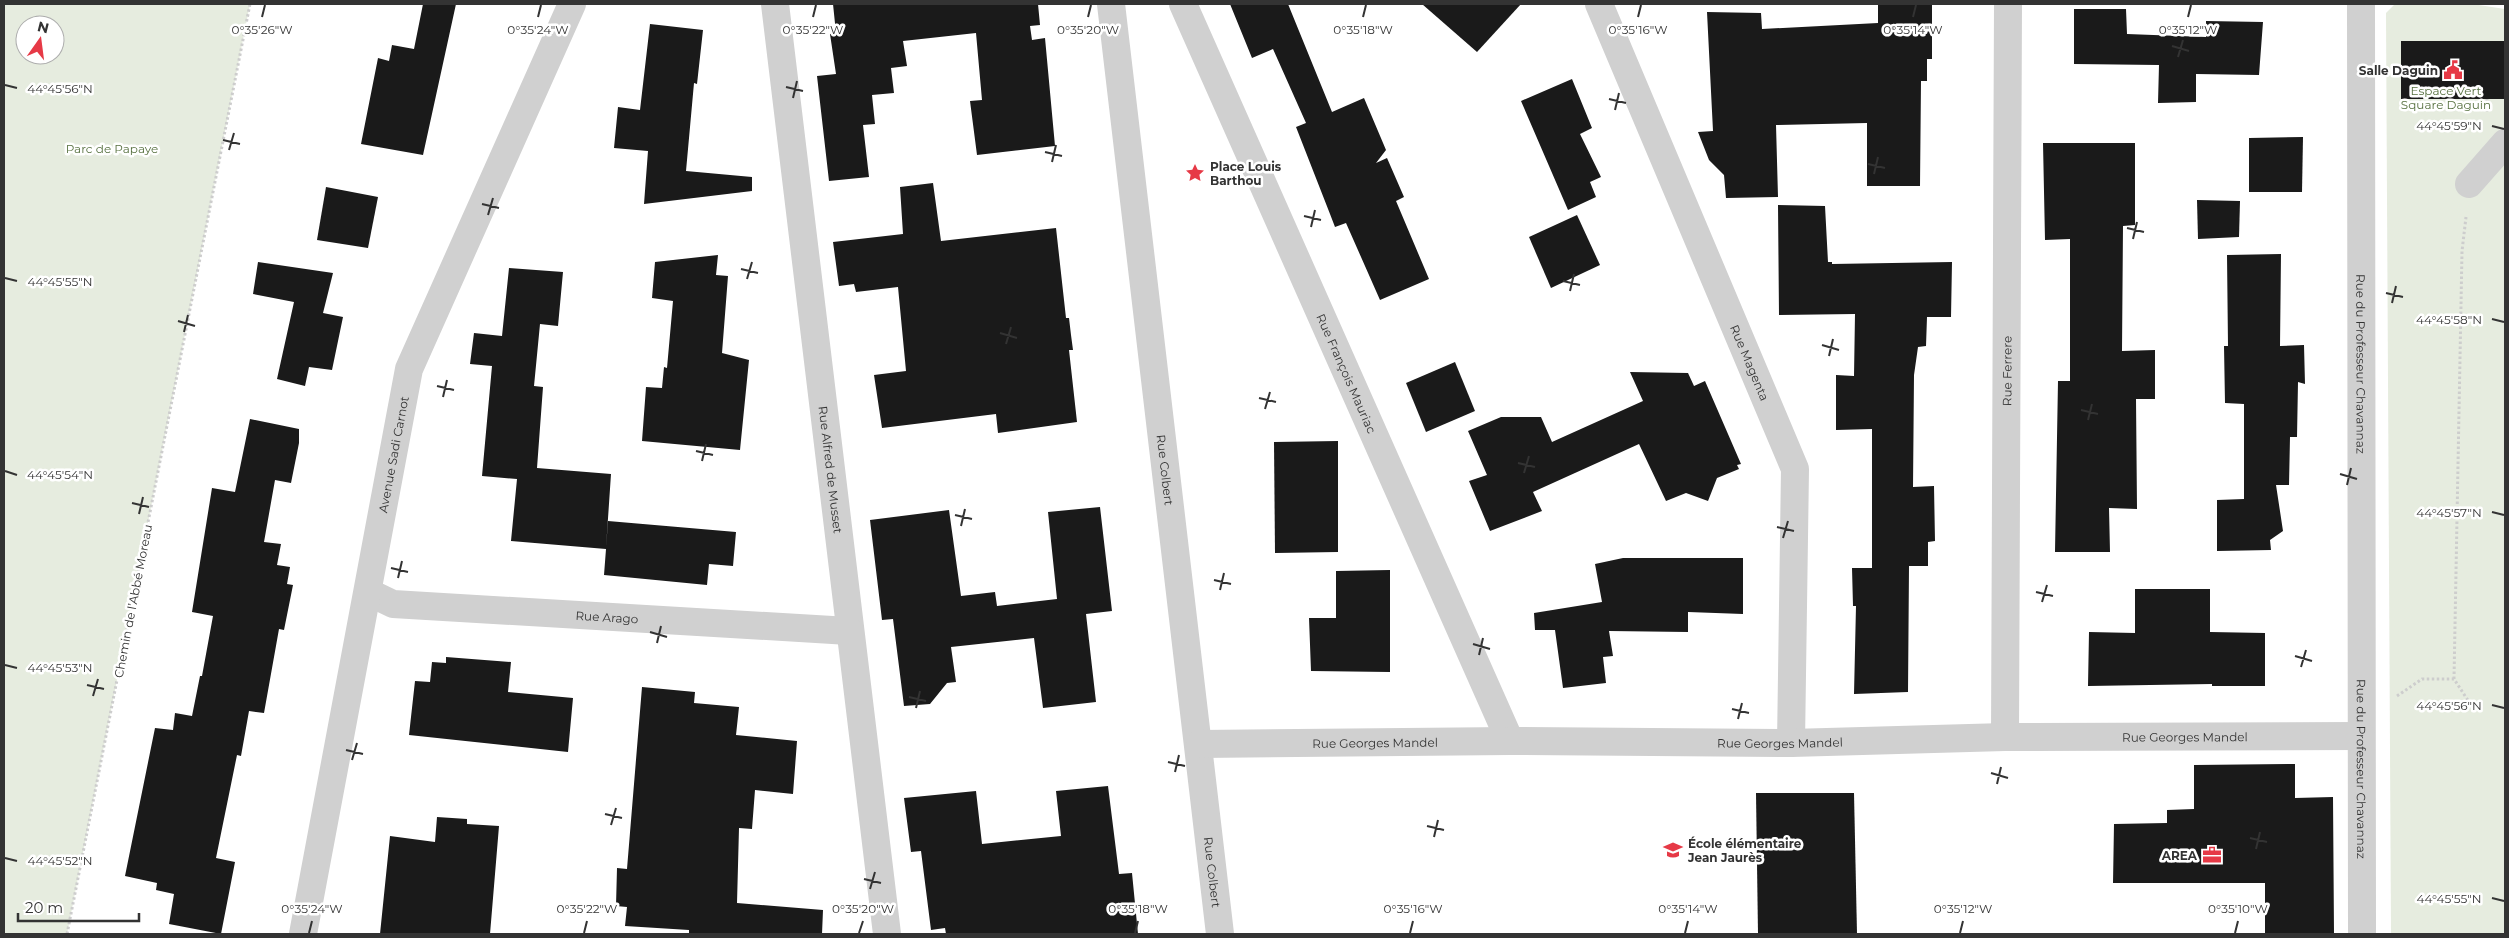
<svg xmlns="http://www.w3.org/2000/svg" width="2509" height="938" viewBox="0 0 2509 938" font-family="Montserrat,sans-serif">
	<rect width="100%" height="100%" fill="#fff"/>
	<g fill="#e6ecdf" fill-rule="evenodd">
		<path d="M4 4H250L67 934H4ZM25 25H55V55H25Z"/>
		<path d="M2395 4H2472L2505 9V934H2391L2386 13Z"/>
	</g>
	<g fill="#1a1a1a">
		<path d="M423 4H456L423 155 361 144 378 58 389 61 392 45 414 49Z"/>
		<path d="M833 4H1038L1040 25 1030 26 1032 40 1045 38 1055 146 977 155 970 101 982 100 976 33 903 41 907 66 891 68 894 93 872 95 875 124 863 125 869 177 829 181 817 76 836 74 830 34 836 33Z"/>
		<path d="M1230 4H1288L1332 112 1364 98 1386 150 1376 163 1387 158 1404 197 1396 201 1429 279 1380 300 1346 223 1335 227 1330 214 1296 127 1306 123 1273 49 1252 58Z"/>
		<path d="M1422 4H1521L1477 52Z"/>
		<path d="M1878 4H1932V59H1927V81H1921L1920 186H1867V123L1776 125 1778 197 1726 198 1724 175 1709 160 1698 132 1713 131 1707 12 1761 13 1762 29 1878 23Z"/>
		<path d="M2074 9H2126L2127 34 2206 37V21L2263 22 2259 75 2196 74V102L2158 103 2159 65 2074 64Z"/>
		<path d="M650 24 703 30 697 84 694 83 686 171 752 177V191L644 204 648 151 614 148 618 107 640 110Z"/>
		<rect x="2401" y="41" width="104" height="58"/>
		<path d="M1572 79 1592 128 1580 134 1601 177 1590 182 1596 197 1568 210 1521 101Z"/>
		<path d="M2303 137 2302 192H2249V138Z"/>
		<path d="M2043 143H2135V225L2123 226 2122 351 2155 350V399H2136L2137 509 2109 508 2110 552H2055L2058 381H2070V239L2045 240Z"/>
		<path d="M933 183 941 241 1056 228 1066 318H1069L1071 335 1073 350H1069L1077 422 998 433 996 414 882 428 874 375 906 371 898 287 856 292 854 284 839 286 833 242 903 234 900 187Z"/>
		<path d="M326 187 378 197 368 248 317 240Z"/>
		<path d="M2197 200 2240 201 2239 237 2198 239Z"/>
		<path d="M1778 205 1825 206 1828 262H1832V264L1952 262 1951 317H1927L1926 346 1918 347 1914 375 1913 487 1934 486 1935 541 1928 542V566H1909L1908 692 1854 694 1856 606H1853L1852 568H1872V429L1836 430V375L1854 376 1855 314 1779 315Z"/>
		<path d="M1577 215 1600 265 1551 288 1529 237Z"/>
		<path d="M2281 254 2280 346 2304 345 2305 384 2298 382 2297 437H2290L2289 485H2276L2283 531 2270 540 2271 550 2217 551V500L2244 499V404L2225 403 2224 346H2228L2227 255Z"/>
		<path d="M718 255 716 275 728 276 722 353 749 360 740 450 642 441 646 387 662 388 664 367 667 368 673 301 652 298 655 262Z"/>
		<path d="M258 262 333 273 323 313 343 317 332 370 309 367 305 386 277 379 294 302 253 294Z"/>
		<path d="M509 268 563 272 558 326 540 324 534 386 543 387 537 468 611 474 606 548 608 521 736 532 733 566 709 564 707 585 604 575 606 549 511 541 517 479 482 476 492 366 470 364 474 333 502 336Z"/>
		<path d="M1455 362 1475 411 1426 432 1406 383Z"/>
		<path d="M1630 372 1688 373 1694 386 1705 381 1741 464 1737 465 1739 469 1717 478 1708 501 1686 493 1666 501 1639 444 1533 492 1542 511 1490 531 1469 481 1487 475 1468 431 1501 417H1541L1552 442 1643 401Z"/>
		<path d="M250 419 299 429V443L291 483 275 480 264 542 281 544 277 565 290 567 287 584 293 585 284 630 279 629 264 713 249 711 241 756 237 755 216 858 235 862 221 934 169 924 174 894 156 890 157 883 125 876 155 728 173 730 175 713 192 716 200 676H202L213 616 192 612 212 488 235 492Z"/>
		<path d="M1338 441V552L1275 553 1274 442Z"/>
		<path d="M1100 507 1112 611 1086 614 1096 702 1043 708 1034 638 951 647 956 682 947 683 930 704 904 706 893 619 882 620 870 520 949 510 961 596 995 592 997 606 1057 599 1048 512Z"/>
		<path d="M1623 558H1743V614L1688 612V632L1609 631 1613 656 1603 657 1606 683 1563 688 1555 630H1535L1534 613 1602 602 1595 564Z"/>
		<path d="M1390 570V672L1311 671 1309 618H1336V571Z"/>
		<path d="M2135 589H2210V632L2265 633V686H2212V684L2088 686 2089 632 2135 633Z"/>
		<path d="M446 657 511 662 508 692 573 698 568 752 409 735 415 681 430 682 432 662 446 663Z"/>
		<path d="M642 687 695 692 694 703 739 707 736 735 797 741 793 794 755 790 752 829 739 828 737 903 823 910 822 934H689V930L625 926 627 907 616 906 617 868 627 869Z"/>
		<path d="M2295 764V798L2333 797 2334 934H2265V883H2113L2114 824 2167 823V810L2194 809V765Z"/>
		<path d="M1108 786 1119 874 1132 873 1138 934H946L945 928 931 930 921 851 911 852 904 798 976 791 982 844 1061 836 1056 791Z"/>
		<path d="M1756 793H1854L1857 934H1758Z"/>
		<path d="M437 817 467 819V824L499 826 490 934H380L390 836 435 842Z"/>
	</g>
	<g fill="none" stroke-linecap="round" stroke-linejoin="round">
		<g stroke="#cdcdcd" stroke-width="3" stroke-dasharray="2.5 2.5" stroke-linecap="butt">
			<path d="M2487 99V113"/>
			<path d="M2454 679 2462 251 2466 217"/>
			<path d="M2397 696 2422 679H2454L2471 705"/>
			<path d="M67 934 250 4"/>
		</g>
		<g stroke="#d0d0d0" stroke-width="28">
			<path id="s1" d="M775 4 887 934"/>
			<path id="s2" d="M1111 4 1220 934"/>
			<path id="s3" d="M1183 4 1510 741"/>
			<path id="s4" d="M1599 4 1795 469 1791 743"/>
			<path id="s5" d="M2361 4 2362 934"/>
			<path d="M2469 184 2505 143"/>
			<path id="s6" d="M368 592 393 604 849 631"/>
			<path id="s7" d="M2005 737 2008 4"/>
			<path id="s8" d="M1200 744 1510 741 1791 743 2005 737 2361 736"/>
			<path id="s9" d="M303 934 409 369 572 4"/>
		</g>
	</g>
	<path fill="none" stroke="#333" stroke-width="2" d="M262 17 265 5M538 17 541 5M813 17 816 5M1088 17 1091 5M1363 17 1366 5M1638 17 1641 5M1913 17 1916 5M2188 17 2191 5M2172 46 2189 51M2178 57 2183 40M5 85 17 88M786 87 803 91M793 98 797 81M1609 99 1626 103M1615 110 1619 93M2492 126 2504 129M223 140 240 144M229 150 234 133M1045 152 1062 156M1052 162 1056 145M1868 164 1885 168M1874 174 1878 157M482 204 499 208M488 215 493 198M1304 216 1321 220M1311 227 1315 210M2127 228 2144 232M2133 239 2137 222M741 269 758 273M5 278 17 281M747 279 752 262M1563 281 1580 285M1570 291 1574 274M2386 293 2403 297M2392 303 2396 286M2492 319 2504 322M178 321 195 326M184 332 188 315M1000 333 1017 338M1006 344 1011 327M1822 345 1839 350M1829 356 1833 339M437 386 454 390M443 397 447 380M1259 398 1276 402M1265 409 1270 392M2081 410 2098 414M2088 420 2092 404M696 451 713 455M702 461 706 444M1518 463 1535 467M5 471 17 475M1524 473 1529 456M2340 474 2357 479M2347 485 2351 468M132 503 149 507M2492 512 2504 515M139 514 143 497M955 515 972 519M961 526 965 509M1777 527 1794 531M1783 538 1788 521M391 568 408 572M398 578 402 561M1214 580 1231 584M1220 590 1224 573M2036 592 2053 596M2042 602 2047 585M650 632 667 637M657 643 661 626M1473 644 1490 649M1479 655 1483 638M2295 656 2312 661M5 665 17 668M2301 667 2306 650M87 685 104 689M93 696 98 679M909 697 926 701M2492 705 2504 708M916 708 920 691M1732 709 1749 713M1738 719 1742 703M346 750 363 754M352 760 357 743M1168 762 1185 766M1175 772 1179 755M1991 773 2008 778M1997 784 2001 767M605 814 622 818M611 825 616 808M1427 826 1444 830M1434 837 1438 820M2250 838 2267 842M2256 849 2260 832M5 858 17 861M864 879 881 883M870 889 875 872M2492 898 2504 901M309 933 312 921M584 933 587 921M859 933 863 921M1135 933 1138 921M1410 933 1413 921M1685 933 1688 921M1960 933 1963 921M2235 933 2238 921"/>
	<defs>
		<g id="civic-bare" transform="scale(1.5)"><path d="M-.6-6.5H3V-4.5H.6V-3L4-1V1h2V6H-6V1h2V-1L-.6-3ZM-1.2 2.5V6h2.4V2.5Z" fill="#e63946" stroke="#fff" stroke-width="2.5" paint-order="stroke"/></g>
		<g id="sight-bare" transform="scale(1.5)"><path d="M0-6L1.8-2.2L6-1.7L2.9 1.2L3.7 5.4L0 3.3L-3.7 5.4L-2.9 1.2L-6-1.7L-1.8-2.2Z" fill="#e63946" stroke="#fff" stroke-width="2.5" paint-order="stroke"/></g>
		<g id="school-bare" transform="scale(1.5)"><path d="M0-5L7-2L0 1L-7-2ZM-4 1L0 2.5L4 1V4Q0 6-4 4Z" fill="#e63946" stroke="#fff" stroke-width="2.5" paint-order="stroke"/></g>
		<g id="office-bare" transform="scale(1.5)"><path d="M-6-3h4V-5.5h4V-3h4V5H-6ZM-1-4.5V-3h2v-1.5ZM-6 0V1H6V0Z" fill="#e63946" stroke="#fff" stroke-width="2.5" paint-order="stroke"/></g>
	</defs>
	<g fill-rule="evenodd">
		<use href="#civic-bare" x="2453" y="70"/>
		<use href="#sight-bare" x="1195" y="173"/>
		<use href="#school-bare" x="1673" y="850"/>
		<use href="#office-bare" x="2212" y="855"/>
	</g>
	<g text-anchor="middle" dominant-baseline="central" stroke-width="5" stroke-linejoin="round" paint-order="stroke">
		<g font-size="12" font-weight="bold" fill="#333" stroke="#fff" text-anchor="end">
			<text x="2438" y="70">Salle Daguin</text>
			<text x="1210" y="166" text-anchor="start">Place Louis<tspan x="1210" dy="14">Barthou</tspan></text>
			<text x="1688" y="843" text-anchor="start">École élémentaire<tspan x="1688" dy="14">Jean Jaurès</tspan></text>
			<text x="2197" y="855">AREA</text>
		</g>
		<g font-size="12" fill="#56703f" stroke="#fff">
			<text x="2446" y="90">Espace Vert<tspan x="2446" dy="14">Square Daguin</tspan></text>
			<text x="112" y="148">Parc de Papaye</text>
		</g>
		<g font-size="12" fill="#333" stroke="#fff">
			<text stroke="none"><textPath href="#s4" startOffset="389">Rue Magenta</textPath></text>
			<text stroke="none"><textPath href="#s5" startOffset="360">Rue du Professeur Chavannaz</textPath></text>
			<text stroke="none"><textPath href="#s7" startOffset="366">Rue Ferrere</textPath></text>
			<text stroke="none"><textPath href="#s3" startOffset="404">Rue François Mauriac</textPath></text>
			<text stroke="none"><textPath href="#s9" startOffset="488">Avenue Sadi Carnot</textPath></text>
			<text stroke="none"><textPath href="#s1" startOffset="469">Rue Alfred de Musset</textPath></text>
			<text stroke="none"><textPath href="#s2" startOffset="469">Rue Colbert</textPath></text>
			<text transform="translate(133 601) rotate(-79)">Chemin de l’Abbé Moreau</text>
			<text stroke="none"><textPath href="#s6" startOffset="242">Rue Arago</textPath></text>
			<text stroke="none"><textPath href="#s8" startOffset="985">Rue Georges Mandel</textPath></text>
			<text stroke="none"><textPath href="#s8" startOffset="580">Rue Georges Mandel</textPath></text>
			<text stroke="none"><textPath href="#s8" startOffset="175">Rue Georges Mandel</textPath></text>
			<text stroke="none"><textPath href="#s5" startOffset="765">Rue du Professeur Chavannaz</textPath></text>
			<text stroke="none"><textPath href="#s2" startOffset="874">Rue Colbert</textPath></text>
		</g>
	</g>
	<g font-size="12" text-anchor="middle" fill="#333" stroke="#fff" stroke-width="5" stroke-linejoin="round" paint-order="stroke">
		<text x="262" y="34">0°35'26"W</text>
		<text x="538" y="34">0°35'24"W</text>
		<text x="813" y="34">0°35'22"W</text>
		<text x="1088" y="34">0°35'20"W</text>
		<text x="1363" y="34">0°35'18"W</text>
		<text x="1638" y="34">0°35'16"W</text>
		<text x="1913" y="34">0°35'14"W</text>
		<text x="2188" y="34">0°35'12"W</text>
		<text x="60" y="93">44°45'56"N</text>
		<text x="2449" y="130">44°45'59"N</text>
		<text x="60" y="286">44°45'55"N</text>
		<text x="2449" y="324">44°45'58"N</text>
		<text x="60" y="479">44°45'54"N</text>
		<text x="2449" y="517">44°45'57"N</text>
		<text x="60" y="672">44°45'53"N</text>
		<text x="2449" y="710">44°45'56"N</text>
		<text x="60" y="865">44°45'52"N</text>
		<text x="2449" y="903">44°45'55"N</text>
		<text x="312" y="913">0°35'24"W</text>
		<text x="587" y="913">0°35'22"W</text>
		<text x="863" y="913">0°35'20"W</text>
		<text x="1138" y="913">0°35'18"W</text>
		<text x="1413" y="913">0°35'16"W</text>
		<text x="1688" y="913">0°35'14"W</text>
		<text x="1963" y="913">0°35'12"W</text>
		<text x="2238" y="913">0°35'10"W</text>
	</g>
	<rect width="2509" height="938" fill="none" stroke="#333333" stroke-width="10"/>
	<g transform="translate(40 40) rotate(14)"><circle r="24" fill="#ffffff" stroke="#adadad"/>
	<path d="M0-4L9 19L0 12L-9 19Z" fill="#e63946"/>
	<text y="-8" font-size="14" font-weight="bold" text-anchor="middle" fill="#333333">N</text>
	</g>
	<path d="M18 913v8h121v-8" fill="none" stroke="#333333" stroke-width="2.5"/>
	<text x="25" y="913" font-size="15" fill="#333333" stroke="#ffffff" stroke-width="4" paint-order="stroke">20 m</text>
</svg>
